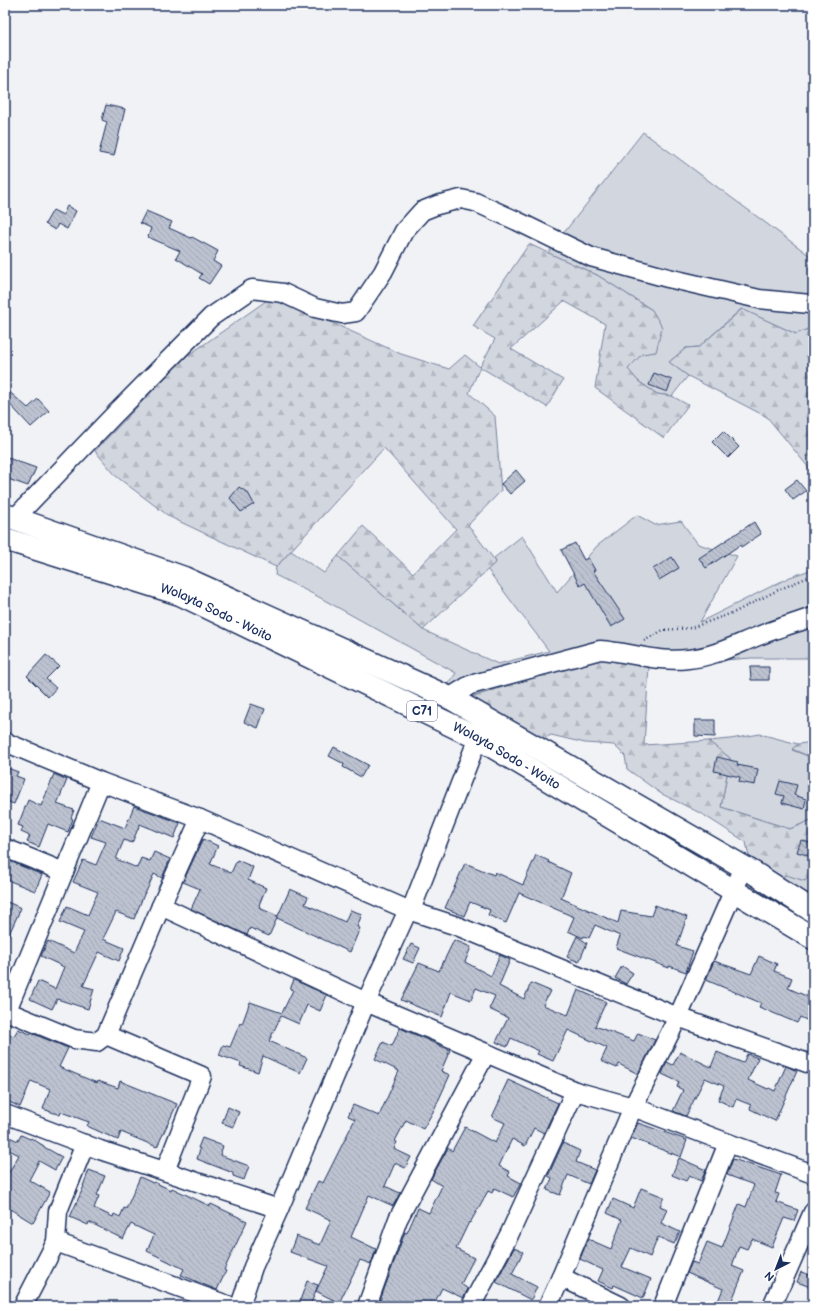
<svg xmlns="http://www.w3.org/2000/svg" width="818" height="1311" viewBox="0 0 818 1311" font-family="'Balsamiq Sans',sans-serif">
	<defs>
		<pattern id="forest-firs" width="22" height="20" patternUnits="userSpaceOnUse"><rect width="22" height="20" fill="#d2d6df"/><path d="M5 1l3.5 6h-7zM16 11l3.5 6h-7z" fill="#b4b8c2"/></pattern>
		<pattern id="building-back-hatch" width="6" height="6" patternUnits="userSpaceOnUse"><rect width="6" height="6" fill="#bcc2d0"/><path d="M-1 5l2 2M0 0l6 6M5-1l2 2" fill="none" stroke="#a1a7b5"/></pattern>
	</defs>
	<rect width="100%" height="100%" fill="#f1f2f5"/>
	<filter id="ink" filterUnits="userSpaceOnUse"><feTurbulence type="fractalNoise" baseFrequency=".025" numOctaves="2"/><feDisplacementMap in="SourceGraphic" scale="8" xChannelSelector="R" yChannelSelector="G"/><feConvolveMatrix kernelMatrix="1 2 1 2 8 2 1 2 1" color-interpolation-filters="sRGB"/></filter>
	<g filter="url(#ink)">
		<g fill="#d2d6df" stroke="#76829e">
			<path d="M643 132 813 258V327L796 334 741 309 699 347 686 348 669 362 688 376 672 396 657 394 638 381 627 369 642 354 652 310 597 275 548 253Z"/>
			<path d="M637 515 655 525 681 521 698 544 737 556 700 622 790 577 813 569V658H751L649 666 590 659 460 701 450 719 432 708 456 673 317 596 275 575 276 567 291 551 324 573 338 556 423 630 498 664 549 651 487 569 496 562 494 558 522 536 557 592 597 546Z"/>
			<path d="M760 734 798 744 792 750 813 758V821L811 820 790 829 721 807 730 758 708 741 730 739Z"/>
			<path d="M813 870V932L756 892 786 874 805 881Z"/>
		</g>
		<g fill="url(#forest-firs)" stroke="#76829e">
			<path d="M529 244 597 275 652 310 662 327 656 352 642 354 628 369 638 381 657 394 672 396 688 405 664 438 595 388 605 324 564 301 511 349 563 380 547 407 480 367 469 393 495 416 501 491 468 525 496 562 423 630 338 556 363 526 413 573 456 529 384 448 276 567 170 517 117 477 95 451 183 359 273 296 401 354 449 369 465 355 480 367 495 339 473 326Z"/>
			<path d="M742 309 796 334 813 327V476L809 468 767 417 688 376 669 362 686 348 699 347Z"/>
			<path d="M590 659H620L649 666 644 745 708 741 730 758 721 807 790 829 811 820 813 821V870L805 881 786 875 756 892 746 842 702 814 660 793 627 769 625 756 614 745 585 743 551 735 536 743 450 719 460 701Z"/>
			<path d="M813 742V758L792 749 798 744Z"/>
		</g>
		<g fill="url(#building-back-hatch)" stroke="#1b2f5e">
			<path d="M106 105 125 109 114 156 99 153 107 122 102 120Z"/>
			<path d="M67 206 76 211 67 229 58 224 55 230 45 224 53 210 63 215Z"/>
			<path d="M146 211 172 222 169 228 191 238 192 237 218 251 213 261 221 266 209 284 199 278 202 274 176 258 180 251 148 237 151 228 140 223Z"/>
			<path d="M654 373 672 380 667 392 649 385Z"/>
			<path d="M6 389 28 408 38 399 49 411 31 427 5 399Z"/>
			<path d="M723 431 739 447 728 458 712 442Z"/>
			<path d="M5 457 36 468 28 486 5 478Z"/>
			<path d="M516 470 525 481 510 494 501 484Z"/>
			<path d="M797 480 806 491 793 500 785 489Z"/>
			<path d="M239 487 248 493 254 504 241 512 230 498Z"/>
			<path d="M754 522 761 534 741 547 740 545 706 568 699 558Z"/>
			<path d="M575 543 584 560 588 558 595 570 593 571 625 619 611 627 585 583 580 586 561 550Z"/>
			<path d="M672 557 679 568 659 580 653 569Z"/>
			<path d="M46 655 59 666 46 679 56 688 48 697 27 676Z"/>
			<path d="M750 667H769V680H751Z"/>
			<path d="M251 704 265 709 258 728 244 722Z"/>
			<path d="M695 720H715V737L695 736Z"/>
			<path d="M334 747 368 765 361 777 343 767 344 764 329 756Z"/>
			<path d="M717 757 738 762 737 765 758 769 755 785 739 782 740 777 714 771Z"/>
			<path d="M5 767 18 772 16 776 24 779 14 804 6 801 5 803Z"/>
			<path d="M54 774 67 780 57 804 74 810 71 818 73 819 68 832 48 824 39 847 27 842 30 836 21 832 23 827 18 825 28 800 41 806Z"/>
			<path d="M780 781 797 785 794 795 806 799 804 809 782 803 784 796 776 794Z"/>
			<path d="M134 806 180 823 174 838 140 824 132 843 124 840 116 859 137 868 141 858 150 861 154 852 170 859 162 878 154 874 146 892H145L134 919 116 912 103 939 124 948 119 961 99 952 83 986 94 989 88 1009 57 999 52 1009 30 999 38 981 55 989 64 967 41 956 48 941 74 953 84 932 60 922 67 906 88 915 97 894 98 892 73 882 83 860 96 865 106 842 91 837 99 818 125 828Z"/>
			<path d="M203 839 218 846 210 864 231 873 237 860 253 867 248 880 266 888 259 905 260 906 259 908 278 916 269 936 250 928 247 935 191 909 200 889 183 882Z"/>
			<path d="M801 840 813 844V857L797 852Z"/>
			<path d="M536 855 549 861 548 862 571 873 561 898 618 923 621 911 651 916 655 905 687 917 677 946 693 951 686 972 669 966V968L616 948 620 936 595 925 589 938 584 936 583 938 568 931 574 917 519 893 506 923 488 915 490 910 470 902 464 916 445 908 465 863 494 875 495 872 523 885Z"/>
			<path d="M5 859 42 875 35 891 5 879Z"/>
			<path d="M290 889 308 897 305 904 345 922 350 910 362 914 357 927 360 928 350 952 277 918Z"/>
			<path d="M5 901 21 908 5 943Z"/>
			<path d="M577 936 587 943 579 962 567 957Z"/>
			<path d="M454 940 471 947 465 962 491 976 500 955 510 960 499 986 524 999 531 983 550 991 543 1005 568 1015 578 990 606 1002 595 1026 634 1041 638 1033 655 1040 638 1074 619 1064 617 1068 601 1061 607 1048 568 1030 553 1061 537 1054 539 1051 511 1038 507 1047 496 1042 508 1018 489 1009 495 996 476 988 471 1000 451 992 442 1017 401 1000 419 963 439 971Z"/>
			<path d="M411 944 420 948 413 963 403 959Z"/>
			<path d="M759 956 777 964 774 971 792 978 788 988 813 999V1023L800 1017 797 1023 759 1007 761 1003 706 980 714 961 751 974Z"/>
			<path d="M622 966 633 973 626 984 615 978Z"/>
			<path d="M294 980 327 995 320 1011 307 1005 299 1024 281 1016 269 1041 307 1058 300 1073 263 1056 258 1072 240 1066 241 1063 219 1055 223 1045 230 1047 240 1023 242 1024 250 1002 282 1013 293 990 290 989Z"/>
			<path d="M400 1028 450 1050 441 1071 450 1075 434 1110 423 1129 406 1120 395 1141 397 1142 394 1149 411 1157 405 1168 395 1163 385 1186 400 1193 393 1206 369 1195 351 1237 376 1249 371 1264 360 1260 339 1303 316 1291 328 1266 290 1252 296 1236 320 1245 331 1220 305 1208 318 1181 323 1183 355 1119 348 1116 353 1105 379 1116 399 1071 375 1059 383 1042 392 1046Z"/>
			<path d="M18 1029 30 1034 31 1033 68 1048 59 1067 97 1083 98 1081 118 1088 120 1081 177 1104 157 1147 121 1132 118 1140 87 1126 89 1122 61 1112 60 1115 43 1109 50 1089 31 1081 20 1107 5 1100V1042L9 1034 14 1036Z"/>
			<path d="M680 1052 711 1067 717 1052 743 1063 747 1054 758 1058 748 1080 768 1089 769 1088 775 1091 786 1066 797 1071 775 1121 750 1109 751 1105 736 1099 733 1107 718 1100 724 1086 705 1078 686 1116 673 1111 683 1090 677 1087 679 1082 662 1074 667 1062 673 1065Z"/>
			<path d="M508 1080 558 1103 544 1133 534 1128 525 1146 512 1139 499 1166 510 1172 508 1176 521 1183 513 1197 494 1188 492 1193 488 1191 470 1223 469 1222 456 1249 474 1258 461 1284 468 1289 463 1298 442 1288 434 1304 430 1302 429 1306H378L405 1232 407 1233 418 1208 429 1213 442 1186 431 1179 448 1148 452 1151 465 1127 495 1143 505 1123 492 1117 501 1098 500 1097Z"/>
			<path d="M228 1107 239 1112 233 1127 222 1123Z"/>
			<path d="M638 1123 687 1140 681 1157 631 1138Z"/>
			<path d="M5 1135 18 1141 21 1135 30 1139 31 1138 44 1146V1147L62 1157 55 1170 39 1161 29 1180 50 1192 33 1223 5 1206V1173L8 1174 19 1155 5 1148Z"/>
			<path d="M202 1138 223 1146 220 1155 249 1166 244 1180 233 1176V1173L197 1159 200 1149 198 1148Z"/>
			<path d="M563 1143 580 1151 576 1162 595 1170 589 1184 568 1175 560 1195 547 1190 552 1178 548 1176Z"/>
			<path d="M679 1158 706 1170 701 1181 689 1176 686 1181 672 1175Z"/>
			<path d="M733 1159 781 1175 775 1193 779 1194 776 1202 798 1210 794 1221 784 1218 772 1247 752 1239 747 1249 739 1246 732 1266 744 1271 730 1305 718 1301 723 1289 687 1273 692 1262 698 1264 707 1242 722 1248 739 1204 746 1207 754 1185 727 1175Z"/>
			<path d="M89 1170 105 1176 97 1195 99 1196 94 1208 113 1217 114 1214 120 1217 124 1208 126 1209 140 1177 153 1183 154 1182 171 1190 172 1188 210 1206 211 1204 247 1221 224 1270 226 1271 217 1290 181 1275 184 1269 147 1251 154 1235 131 1224 123 1239 89 1222 88 1225 70 1217 84 1186H83Z"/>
			<path d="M641 1188 664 1197 660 1206 667 1209 661 1223 680 1232 674 1244 658 1237 650 1257 631 1248 622 1267 651 1279 643 1298 614 1285 613 1288 598 1281 603 1270 580 1259 588 1239 611 1249 622 1220 607 1213 613 1199 633 1208Z"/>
			<path d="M514 1248 523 1252 512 1274 537 1287 531 1300 496 1282Z"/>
			<path d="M801 1272 813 1276V1288L797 1282Z"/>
			<path d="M307 1281 318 1285 310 1306H298Z"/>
		</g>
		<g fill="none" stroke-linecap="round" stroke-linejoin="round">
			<g stroke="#1b2f5e" stroke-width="21">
				<g id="minor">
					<path d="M15 518 113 416 211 317 252 289 283 293 315 308 342 314 356 312 383 272 404 231 422 211 437 205 461 199 475 202 517 221 591 257 668 278 759 299 810 304 813 303"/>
					<path d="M452 699 457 693 470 685 600 650C630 652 658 663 688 659 714 657 737 644 761 635 778 628 796 623 813 617"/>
					<path d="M5 742 101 782 200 819 408 910 457 926 678 1017 633 1107 575 1091 509 1235 471 1306"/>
					<path d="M5 848 64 872"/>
					<path d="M744 867 678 1017 813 1065"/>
					<path d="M161 906 366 1002 486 1053"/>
					<path d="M6 1011 74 1039 97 1042 106 1035 161 906 200 819"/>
					<path d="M5 1015 101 782"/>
					<path d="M106 1035 202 1076 165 1171"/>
					<path d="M5 1114 100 1150 279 1209 366 1002 408 910 413 905 478 738"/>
					<path d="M56 1242 58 1211 85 1144"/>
					<path d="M561 1277 633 1107 728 1143"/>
					<path d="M23 1306 56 1242 230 1306"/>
					<path d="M240 1306 253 1267 279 1209"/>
					<path d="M367 1306 398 1219 486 1053 575 1091"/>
					<path d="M548 1306 561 1277 621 1306"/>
					<path d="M663 1306 728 1143 813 1174"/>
					<path d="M772 1306 813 1212"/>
				</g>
			</g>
			<g stroke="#1b2f5e" stroke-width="25">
				<g id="highway">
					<path d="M5 515 184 578 452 699 754 873 813 911"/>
					<path id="s1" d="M5 539 180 594 478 738 813 938"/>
				</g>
			</g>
			<path stroke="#1b2f5e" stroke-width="2.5" stroke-dasharray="1 3" stroke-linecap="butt" d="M644 641 663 630 691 628 735 612 776 591 813 575"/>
			<use href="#minor" stroke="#fff" stroke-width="18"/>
			<use href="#highway" stroke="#fff" stroke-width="22"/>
		</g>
	</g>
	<g text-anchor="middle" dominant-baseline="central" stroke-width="4" stroke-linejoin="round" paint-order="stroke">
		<rect fill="#fff" stroke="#5f6d8e" stroke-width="1" x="407" y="701" width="30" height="20" rx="3"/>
		<g font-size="12" font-weight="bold" fill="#1b2f5e">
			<text x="422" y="711">C71</text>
		</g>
		<g font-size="13" fill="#1b2f5e" stroke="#fff">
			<text stroke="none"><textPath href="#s1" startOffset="224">Wolayta Sodo - Woito</textPath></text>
			<text stroke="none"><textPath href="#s1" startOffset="548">Wolayta Sodo - Woito</textPath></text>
		</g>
	</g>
	<rect width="818" height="1311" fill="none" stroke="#fff" stroke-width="20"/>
	<rect x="10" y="10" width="798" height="1291" fill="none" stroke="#1b2f5e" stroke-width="1.5" filter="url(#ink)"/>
	<g transform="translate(776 1269) rotate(222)" stroke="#ffffff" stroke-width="3" paint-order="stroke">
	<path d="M0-3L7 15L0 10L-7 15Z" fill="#1b2f5e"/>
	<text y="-6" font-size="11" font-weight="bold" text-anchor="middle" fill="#1b2f5e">N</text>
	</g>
</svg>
